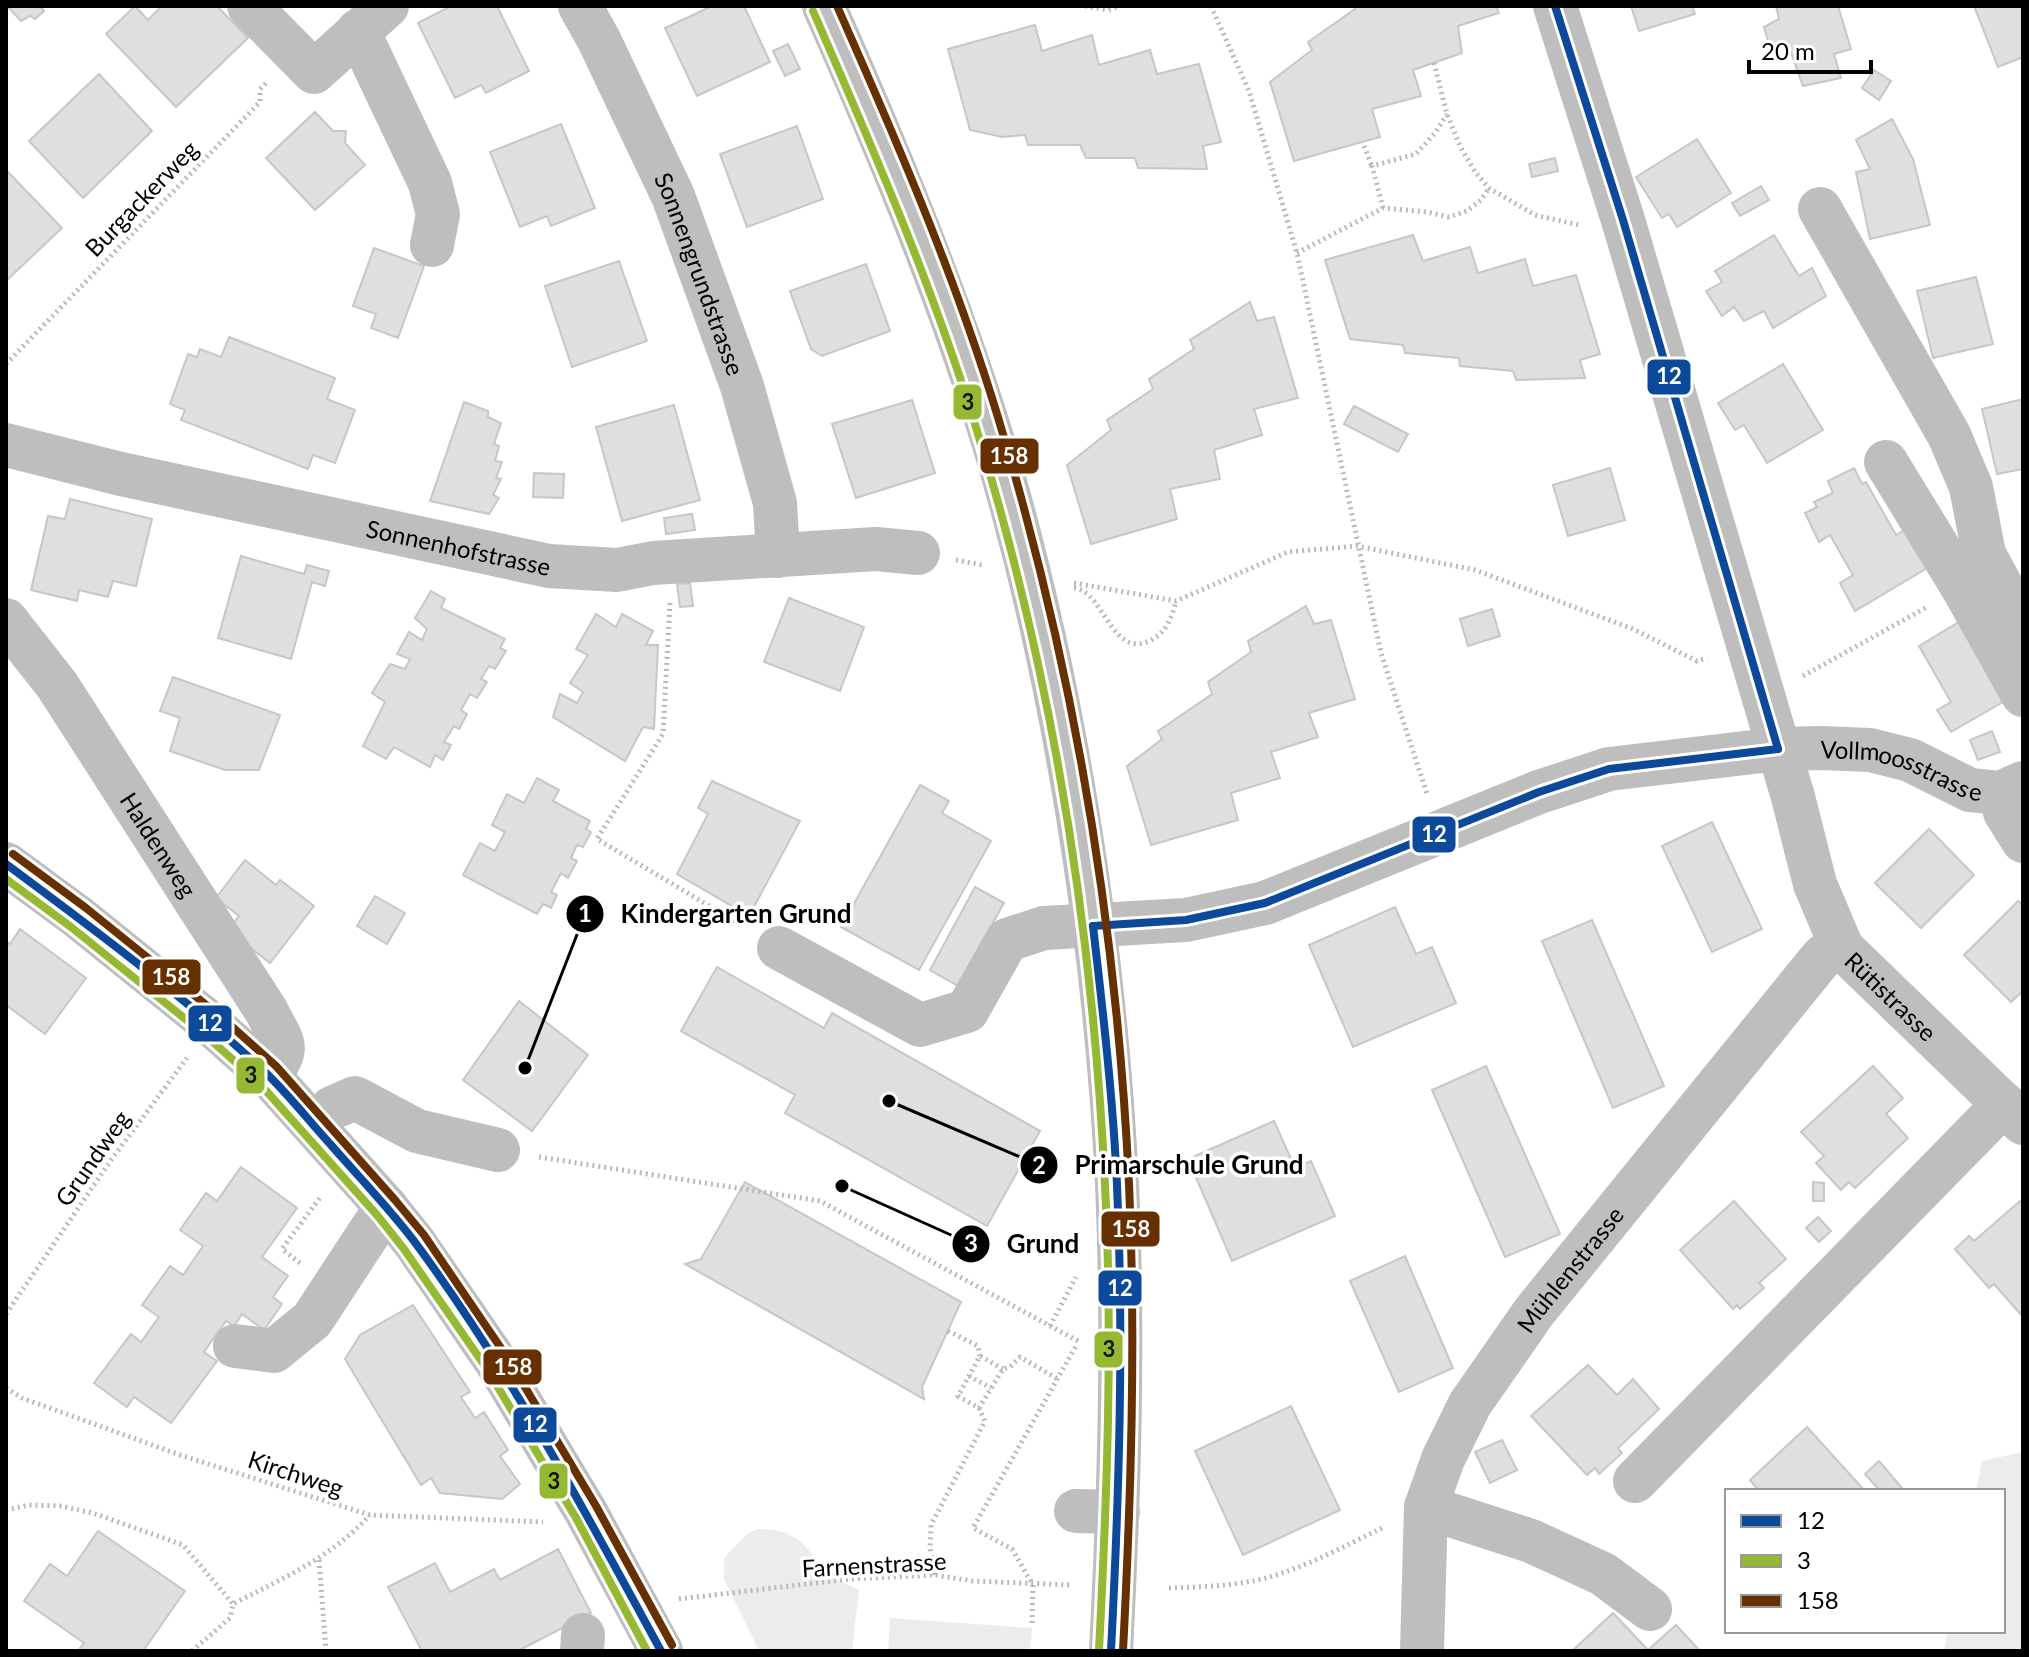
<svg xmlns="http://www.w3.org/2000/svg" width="2029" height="1657" viewBox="0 0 2029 1657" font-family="Lato,sans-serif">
	<rect width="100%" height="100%" fill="#fff"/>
	<g fill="#ececec">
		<path d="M2023 1452V1651H1944L1948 1631H2003V1491H1976L1982 1461Z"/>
		<path d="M758 1529C789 1528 810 1542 820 1572L859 1590 852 1651H759L724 1579V1558L747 1534Z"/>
		<path d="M890 1618 1032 1628 1030 1651H888Z"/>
	</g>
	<g fill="#dfdfdf" stroke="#c7c7c7" stroke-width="2">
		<path d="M7 6H40L44 11 35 19 30 16 21 21Z"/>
		<path d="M135 6 148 20 162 6H217L248 38 176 107 106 34Z"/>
		<path d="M451 6H497L529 71 486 93 481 85 455 98 418 23Z"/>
		<path d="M712 6H744L770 62 697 96 665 28Z"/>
		<path d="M1354 6H1496L1499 13 1458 26 1462 53 1413 70 1421 96 1372 109 1380 137 1294 161 1270 82 1312 50 1308 42 1355 9Z"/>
		<path d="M1631 6H1692L1695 14 1639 31Z"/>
		<path d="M1776 6H1838L1851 49 1834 54 1841 78 1803 86 1787 42 1770 49 1764 27 1779 19Z"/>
		<path d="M1974 6H2023V57L1998 67Z"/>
		<path d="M1035 25 1042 51 1092 35 1099 65 1150 50 1157 74 1199 64 1221 142 1203 146 1207 169 1138 168 1135 158H1086L1080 145H1028L1025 135 1002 137 970 130 948 49Z"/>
		<path d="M788 44 800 69 785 76 773 51Z"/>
		<path d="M1874 70 1891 81 1879 100 1862 88Z"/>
		<path d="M99 74 152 131 83 198 29 141Z"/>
		<path d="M315 112 333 131H346L345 143 365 165 315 210 266 158Z"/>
		<path d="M1892 119 1913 159 1930 225 1870 239 1856 172 1870 169 1856 140Z"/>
		<path d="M561 124 595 208 551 226 547 216 520 227 490 152Z"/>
		<path d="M797 126 823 199 747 227 720 154Z"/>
		<path d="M1697 139 1731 193 1677 227 1669 214 1662 218 1636 177Z"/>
		<path d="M1555 158 1558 171 1532 177 1529 164Z"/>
		<path d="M6 170 62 228 6 281Z"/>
		<path d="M1761 186 1769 200 1740 216 1732 203Z"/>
		<path d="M1413 235 1423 261 1470 247 1478 273 1525 259 1533 286 1576 275 1600 354 1580 360 1585 378 1516 380 1513 371 1460 366 1459 358 1405 353 1403 345 1350 339 1325 260Z"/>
		<path d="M1774 235 1799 276 1812 268 1826 296 1773 328 1764 311 1744 321 1734 307 1722 316 1706 291 1722 282 1715 271Z"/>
		<path d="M374 248 424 266 398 338 371 328 376 314 353 306Z"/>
		<path d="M619 261 647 341 572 367 545 286Z"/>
		<path d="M866 264 890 331 822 356 811 349 790 291Z"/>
		<path d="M1976 277 1993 344 1933 358 1917 291Z"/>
		<path d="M1250 302 1257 321 1274 317 1298 398 1254 409 1262 435 1214 450 1220 479 1170 489 1177 519 1091 544 1067 465 1111 430 1107 420 1153 389 1149 379 1194 349 1190 340Z"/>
		<path d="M229 337 335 378 327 399 355 410 335 463 313 455 308 469 181 420 185 410 170 404 188 354 197 357 200 349 221 357Z"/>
		<path d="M1783 364 1823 430 1767 463 1744 425 1735 430 1718 403Z"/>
		<path d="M2023 399V469L1997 474 1982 409Z"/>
		<path d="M912 400 935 473 856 498 832 424Z"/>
		<path d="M464 402 488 411V417L501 423 494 444 499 446 495 461 502 462 496 478 501 479 493 495 499 498 489 514 430 501Z"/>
		<path d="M674 405 700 500 622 521 596 427Z"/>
		<path d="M1354 406 1408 434 1398 452 1344 424Z"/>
		<path d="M1610 468 1625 520 1568 536 1553 485Z"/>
		<path d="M1854 468 1862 484 1866 482 1896 535 1908 528 1929 567 1855 611 1840 583 1853 575 1830 535 1819 542 1805 513 1817 507 1814 502 1833 493 1828 481Z"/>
		<path d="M534 473 564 474 563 498 533 497Z"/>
		<path d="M70 499 152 519 136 586 113 581 108 597 79 590 77 601 31 590 48 516 65 519Z"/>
		<path d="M692 514 695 530 666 534 664 518Z"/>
		<path d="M241 556 304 574 307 565 329 571 325 586 312 582 291 659 218 638Z"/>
		<path d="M690 583 693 606 680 607 677 584Z"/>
		<path d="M431 591 445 599 441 608 505 639 500 648 506 651 495 669 489 666 481 679 487 682 477 698 470 694 461 710 467 714 459 729 454 726 444 742 451 745 443 760 435 755 430 767 394 747 386 759 363 746 385 702 372 693 390 664 405 669 410 659 397 654 409 632 422 640 427 629 415 618Z"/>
		<path d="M789 598 864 627 840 691 764 662Z"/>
		<path d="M1306 606 1314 624 1331 620 1355 699 1309 713 1318 737 1271 752 1280 778 1231 793 1238 820 1151 845 1127 766 1162 739 1158 731 1212 694 1208 682 1251 652 1248 641Z"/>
		<path d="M1492 609 1500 636 1468 646 1460 619Z"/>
		<path d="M596 614 616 627 622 614 653 631 646 645H658L654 729 643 727 625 761 553 717 560 694 577 703 583 692 570 683 588 655 576 649Z"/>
		<path d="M1964 619 2010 698 1951 732 1937 710 1951 702 1919 646Z"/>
		<path d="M173 677 280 715 259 770H225L170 751 180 718 160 711Z"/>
		<path d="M1992 731 2000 752 1978 760 1970 740Z"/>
		<path d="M537 778 559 790 553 801 590 821 586 829 591 832 583 847 577 845 571 858 577 861 568 878 561 873 551 892 557 895 551 908 543 904 537 914 463 875 480 843 495 851 505 832 492 825 507 794 524 803Z"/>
		<path d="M712 781 800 821 749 916 677 874 708 814 698 808Z"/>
		<path d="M920 785 949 801 942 813 991 841 919 970 841 927Z"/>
		<path d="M1712 822 1762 929 1712 952 1662 846Z"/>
		<path d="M1929 829 1974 875 1921 928 1875 883Z"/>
		<path d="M245 860 276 885 280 880 314 906 270 963 228 930 239 916 216 898Z"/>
		<path d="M975 887 1004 903 958 986 930 970Z"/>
		<path d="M375 896 405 913 387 944 357 926Z"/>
		<path d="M2018 901 2023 905V991L2011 1002 1964 955Z"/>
		<path d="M1395 907 1416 954 1432 947 1456 1003 1353 1047 1309 945Z"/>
		<path d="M1592 920 1664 1086 1613 1108 1542 941Z"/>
		<path d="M20 929 86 978 45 1034 6 1005V941L10 944Z"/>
		<path d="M717 967 824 1028 832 1013 1040 1131 987 1226 785 1113 795 1095 681 1031Z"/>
		<path d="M519 1001 588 1055 532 1131 463 1080Z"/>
		<path d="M1486 1066 1560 1234 1505 1257 1432 1090Z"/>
		<path d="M1873 1066 1903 1098 1886 1114 1908 1138 1855 1188 1849 1182 1841 1190 1816 1163 1824 1156 1801 1132Z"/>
		<path d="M1274 1121 1295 1168 1311 1161 1335 1216 1232 1261 1188 1159Z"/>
		<path d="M241 1167 297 1208 262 1257 288 1276 273 1297 282 1304 264 1330 242 1314 234 1326 226 1321 204 1352 217 1361 171 1423 134 1397 127 1407 94 1383 131 1334 141 1342 159 1317 142 1305 170 1266 183 1275 203 1246 180 1230 206 1193 217 1201Z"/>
		<path d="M745 1182 961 1302 922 1387 924 1399 685 1264 701 1259Z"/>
		<path d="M1813 1182 1824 1183V1201H1813Z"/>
		<path d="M1734 1201 1786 1259 1759 1283 1764 1288 1740 1309 1737 1305 1733 1309 1680 1250Z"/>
		<path d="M2020 1201 2023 1204V1317L1994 1284 1989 1288 1955 1249 1969 1236 1974 1241Z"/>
		<path d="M1818 1217 1831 1231 1819 1242 1806 1228Z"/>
		<path d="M1405 1256 1453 1368 1399 1392 1350 1281Z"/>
		<path d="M413 1305 470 1392 461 1397 475 1418 484 1412 508 1450 500 1456 520 1484 502 1499 440 1493 431 1478 421 1485 345 1359 360 1335Z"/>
		<path d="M1588 1365 1617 1395 1633 1379 1659 1409 1618 1448 1622 1453 1599 1474 1595 1468 1587 1475 1531 1416Z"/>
		<path d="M1291 1406 1340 1510 1243 1555 1195 1451Z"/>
		<path d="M1807 1427 1865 1491H1759L1750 1480Z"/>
		<path d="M1502 1440 1517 1470 1490 1483 1475 1452Z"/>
		<path d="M1879 1461 1902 1488 1898 1491H1880L1865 1474Z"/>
		<path d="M98 1531 185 1591 143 1651H78L84 1643 24 1601 50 1564 67 1576Z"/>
		<path d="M558 1549 591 1613 518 1651H422L388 1587 435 1563 450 1592 494 1569 500 1580Z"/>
		<path d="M1613 1613 1648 1650 1676 1625 1700 1651H1572Z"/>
	</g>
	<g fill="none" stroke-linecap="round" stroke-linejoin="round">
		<g stroke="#b9b9b9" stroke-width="5" stroke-dasharray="2 4" stroke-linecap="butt">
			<path d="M1085 6 1108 10 1120 6"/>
			<path d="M1211 6 1249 91 1297 253 1381 653 1427 794"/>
			<path d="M1434 63 1447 114 1460 146 1475 172 1489 188 1535 215 1579 225"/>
			<path d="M1364 146 1372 166"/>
			<path d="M1383 208 1372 166 1416 154 1435 133 1447 114"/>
			<path d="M1297 253 1383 208 1427 212 1449 217 1467 211 1481 200 1489 188"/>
			<path d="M6 364 260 102V89L266 83"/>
			<path d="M956 560 982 565"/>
			<path d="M1074 583 1176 601 1288 552 1357 546 1475 570 1633 629 1697 661 1707 658"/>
			<path d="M1074 588C1104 591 1111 658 1149 641 1166 634 1172 617 1176 601"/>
			<path d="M670 603 663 734 597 839 743 926"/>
			<path d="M1803 676 1927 607"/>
			<path d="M539 1157 820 1201 1078 1341"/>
			<path d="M300 1263 282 1249 322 1195"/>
			<path d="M6 1314 111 1160 187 1058"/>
			<path d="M1050 1326 1076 1277"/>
			<path d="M948 1331 978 1346 980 1356"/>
			<path d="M1003 1369 980 1356 958 1396 979 1408 1003 1369 1010 1367 1020 1357 1058 1379"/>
			<path d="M969 1376 991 1388"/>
			<path d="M6 1388 22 1398 180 1455 370 1515 543 1522"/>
			<path d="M6 1510 29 1505 60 1506 93 1513 183 1545 233 1604"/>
			<path d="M319 1560 326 1651"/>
			<path d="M934 1575 930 1547 931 1525 985 1421 979 1408"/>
			<path d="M1169 1588C1200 1587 1232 1586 1262 1579 1302 1569 1345 1546 1382 1528"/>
			<path d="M679 1599 850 1579 934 1575 973 1581 1071 1585"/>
			<path d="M1032 1623 1033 1585 1012 1549 973 1528 1076 1346"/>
			<path d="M192 1651 230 1618 233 1604C285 1577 329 1559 370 1515"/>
		</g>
		<g stroke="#bebebe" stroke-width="44">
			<path d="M249 6 314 72 387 6"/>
			<path id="s1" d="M580 6 599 40 673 196 742 386 775 503 778 556"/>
			<path d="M824 6C887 148 947 292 993 441 1063 674 1105 941 1117 1184 1124 1340 1119 1496 1111 1651"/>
			<path id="s2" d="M1555 6 1623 220 1793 797 1815 884 1842 948 2023 1123"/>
			<path d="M358 31 430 183 438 214 432 245"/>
			<path d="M1820 209 1949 435 1971 487 1984 554 2023 627"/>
			<path id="s3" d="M6 445 121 474 549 566 617 570 653 563 876 549 918 553"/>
			<path d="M1886 462 1963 588 2023 695"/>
			<path id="s4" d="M6 620 57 685 267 1012C282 1043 293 1047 268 1075"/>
			<path d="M2000 793 2005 812 2023 841"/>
			<path d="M6 864 78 917 212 1025 268 1075 386 1207 414 1242 497 1363 586 1512 661 1651"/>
			<path id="s5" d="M779 948 920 1025 967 1011 1007 940 1044 928 1186 920 1265 903 1539 792 1609 769 1778 749 1821 748 1870 750 1910 760 1970 790 2000 793 2023 783"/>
			<path d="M314 1125 332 1108 355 1098 417 1131 498 1150"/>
			<path d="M235 1346 274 1351 312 1320 386 1207"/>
			<path d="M1635 1481 2004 1104"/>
			<path d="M1426 1507 1531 1541 1603 1574 1650 1609"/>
			<path d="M1076 1511 1118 1512"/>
			<path d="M582 1651 583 1635"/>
			<path id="s6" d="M1422 1651 1426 1507 1443 1459 1470 1404 1534 1312 1823 956 1842 948"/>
		</g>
		<g stroke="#fff" stroke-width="14">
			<g id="bus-1">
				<path d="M1555 6 1623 220 1778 749"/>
				<path d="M6 864C95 930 185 997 266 1073 289 1095 309 1121 331 1145 359 1177 388 1207 414 1241 509 1369 585 1511 661 1651"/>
				<path d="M1093 926C1103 1012 1113 1098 1117 1185 1124 1340 1119 1496 1111 1651"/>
				<path d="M1093 926 1186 920 1265 903 1539 792 1609 769 1778 749"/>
			</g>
		</g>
		<g stroke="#fff" stroke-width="14">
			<g id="bus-2">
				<path d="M813 11C875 153 937 296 981 444 1054 684 1093 936 1105 1185 1113 1340 1107 1496 1099 1650"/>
				<path d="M6 879 71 927 204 1034 260 1084 377 1215 404 1249 487 1369 576 1518 647 1651"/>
			</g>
		</g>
		<g stroke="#fff" stroke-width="14">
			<g id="bus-3">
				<path d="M837 6C900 148 962 292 1005 441 1076 682 1117 933 1129 1184 1136 1340 1131 1496 1123 1651"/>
				<path d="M13 854 86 908 220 1016 276 1066 395 1200 424 1235 507 1357 596 1506 672 1645"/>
			</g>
		</g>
		<use href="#bus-1" stroke="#0d499a" stroke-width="8"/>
		<use href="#bus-2" stroke="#95b933" stroke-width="8"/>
		<use href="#bus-3" stroke="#663000" stroke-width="8"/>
	</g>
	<g text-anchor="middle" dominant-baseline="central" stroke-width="7" stroke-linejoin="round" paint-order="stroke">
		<g font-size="24" fill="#000" stroke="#fff">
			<text transform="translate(141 198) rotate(-46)">Burgackerweg</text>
			<text stroke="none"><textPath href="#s1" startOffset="294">Sonnengrundstrasse</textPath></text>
			<text stroke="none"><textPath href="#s3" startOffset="464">Sonnenhofstrasse</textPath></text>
			<text stroke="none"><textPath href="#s5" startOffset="1220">Vollmoosstrasse</textPath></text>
			<text stroke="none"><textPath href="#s4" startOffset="272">Haldenweg</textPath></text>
			<text stroke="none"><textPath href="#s2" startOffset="1054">Rütistrasse</textPath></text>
			<text transform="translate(92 1158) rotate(-55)">Grundweg</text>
			<text stroke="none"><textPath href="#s6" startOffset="424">Mühlenstrasse</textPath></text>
			<text transform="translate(296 1473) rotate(18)">Kirchweg</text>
			<text transform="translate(874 1564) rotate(-3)">Farnenstrasse</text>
		</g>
	</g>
	<path fill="none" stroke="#000" stroke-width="3" d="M525 1068L585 914M889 1101L1039 1165M842 1186L971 1244"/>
	<g fill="#000" stroke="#fff" stroke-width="3">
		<circle cx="525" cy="1068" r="8"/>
		<circle cx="889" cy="1101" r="8"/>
		<circle cx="842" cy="1186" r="8"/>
		<circle cx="585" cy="914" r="20"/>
		<circle cx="1039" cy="1165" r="20"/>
		<circle cx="971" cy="1244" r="20"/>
	</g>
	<g font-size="24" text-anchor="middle" font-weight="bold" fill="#fff">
		<text x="585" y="922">1</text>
		<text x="1039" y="1174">2</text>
		<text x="971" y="1252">3</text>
	</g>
	<g font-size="26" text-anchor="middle" font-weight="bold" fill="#000" stroke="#fff" stroke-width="7" stroke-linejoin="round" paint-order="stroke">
		<text x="736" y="923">Kindergarten Grund</text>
		<text x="1189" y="1174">Primarschule Grund</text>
		<text x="1043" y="1253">Grund</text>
	</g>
	<g stroke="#fff" stroke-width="3">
		<rect x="1646" y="358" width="46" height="38" rx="8" fill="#0d499a"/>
		<rect x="952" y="383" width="31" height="38" rx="8" fill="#95b933"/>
		<rect x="979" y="437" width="61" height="38" rx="8" fill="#663000"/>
		<rect x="1411" y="815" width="46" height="39" rx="8" fill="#0d499a"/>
		<rect x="141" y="958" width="61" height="38" rx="8" fill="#663000"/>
		<rect x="187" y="1004" width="46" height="39" rx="8" fill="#0d499a"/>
		<rect x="235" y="1056" width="31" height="39" rx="8" fill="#95b933"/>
		<rect x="1100" y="1210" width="61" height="38" rx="8" fill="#663000"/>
		<rect x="1097" y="1269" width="46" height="38" rx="8" fill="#0d499a"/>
		<rect x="1093" y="1330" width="31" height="39" rx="8" fill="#95b933"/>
		<rect x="482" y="1348" width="61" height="38" rx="8" fill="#663000"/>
		<rect x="512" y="1406" width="46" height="38" rx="8" fill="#0d499a"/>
		<rect x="538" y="1462" width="31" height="38" rx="8" fill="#95b933"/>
	</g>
	<g font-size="22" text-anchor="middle" font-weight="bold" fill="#fff">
		<text x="1669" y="384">12</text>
		<text x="1009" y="464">158</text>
		<text x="1434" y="842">12</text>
		<text x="171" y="985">158</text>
		<text x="210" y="1031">12</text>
		<text x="1131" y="1237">158</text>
		<text x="1120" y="1296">12</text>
		<text x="513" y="1375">158</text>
		<text x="535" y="1432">12</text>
	</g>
	<g font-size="22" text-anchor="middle" font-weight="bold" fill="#111">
		<text x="968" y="410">3</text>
		<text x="251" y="1083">3</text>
		<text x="1109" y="1357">3</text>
		<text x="554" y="1489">3</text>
	</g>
	<rect width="2029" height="1657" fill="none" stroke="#000000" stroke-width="16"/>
	<rect x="1725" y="1489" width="280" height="144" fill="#ffffff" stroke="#999999" stroke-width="2"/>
	<rect x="1741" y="1515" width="40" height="12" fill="#0d499a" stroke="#999999" stroke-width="2"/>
	<text x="1797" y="1529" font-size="24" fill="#000000">12</text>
	<rect x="1741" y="1555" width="40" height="12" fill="#95b933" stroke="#999999" stroke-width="2"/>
	<text x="1797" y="1569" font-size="24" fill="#000000">3</text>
	<rect x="1741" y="1595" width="40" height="12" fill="#663000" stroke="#999999" stroke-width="2"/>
	<text x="1797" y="1609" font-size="24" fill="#000000">158</text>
	<path d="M1749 60v12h122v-12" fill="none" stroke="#000000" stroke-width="4"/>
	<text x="1761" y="60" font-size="24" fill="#000000" stroke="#ffffff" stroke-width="6" paint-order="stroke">20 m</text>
</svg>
